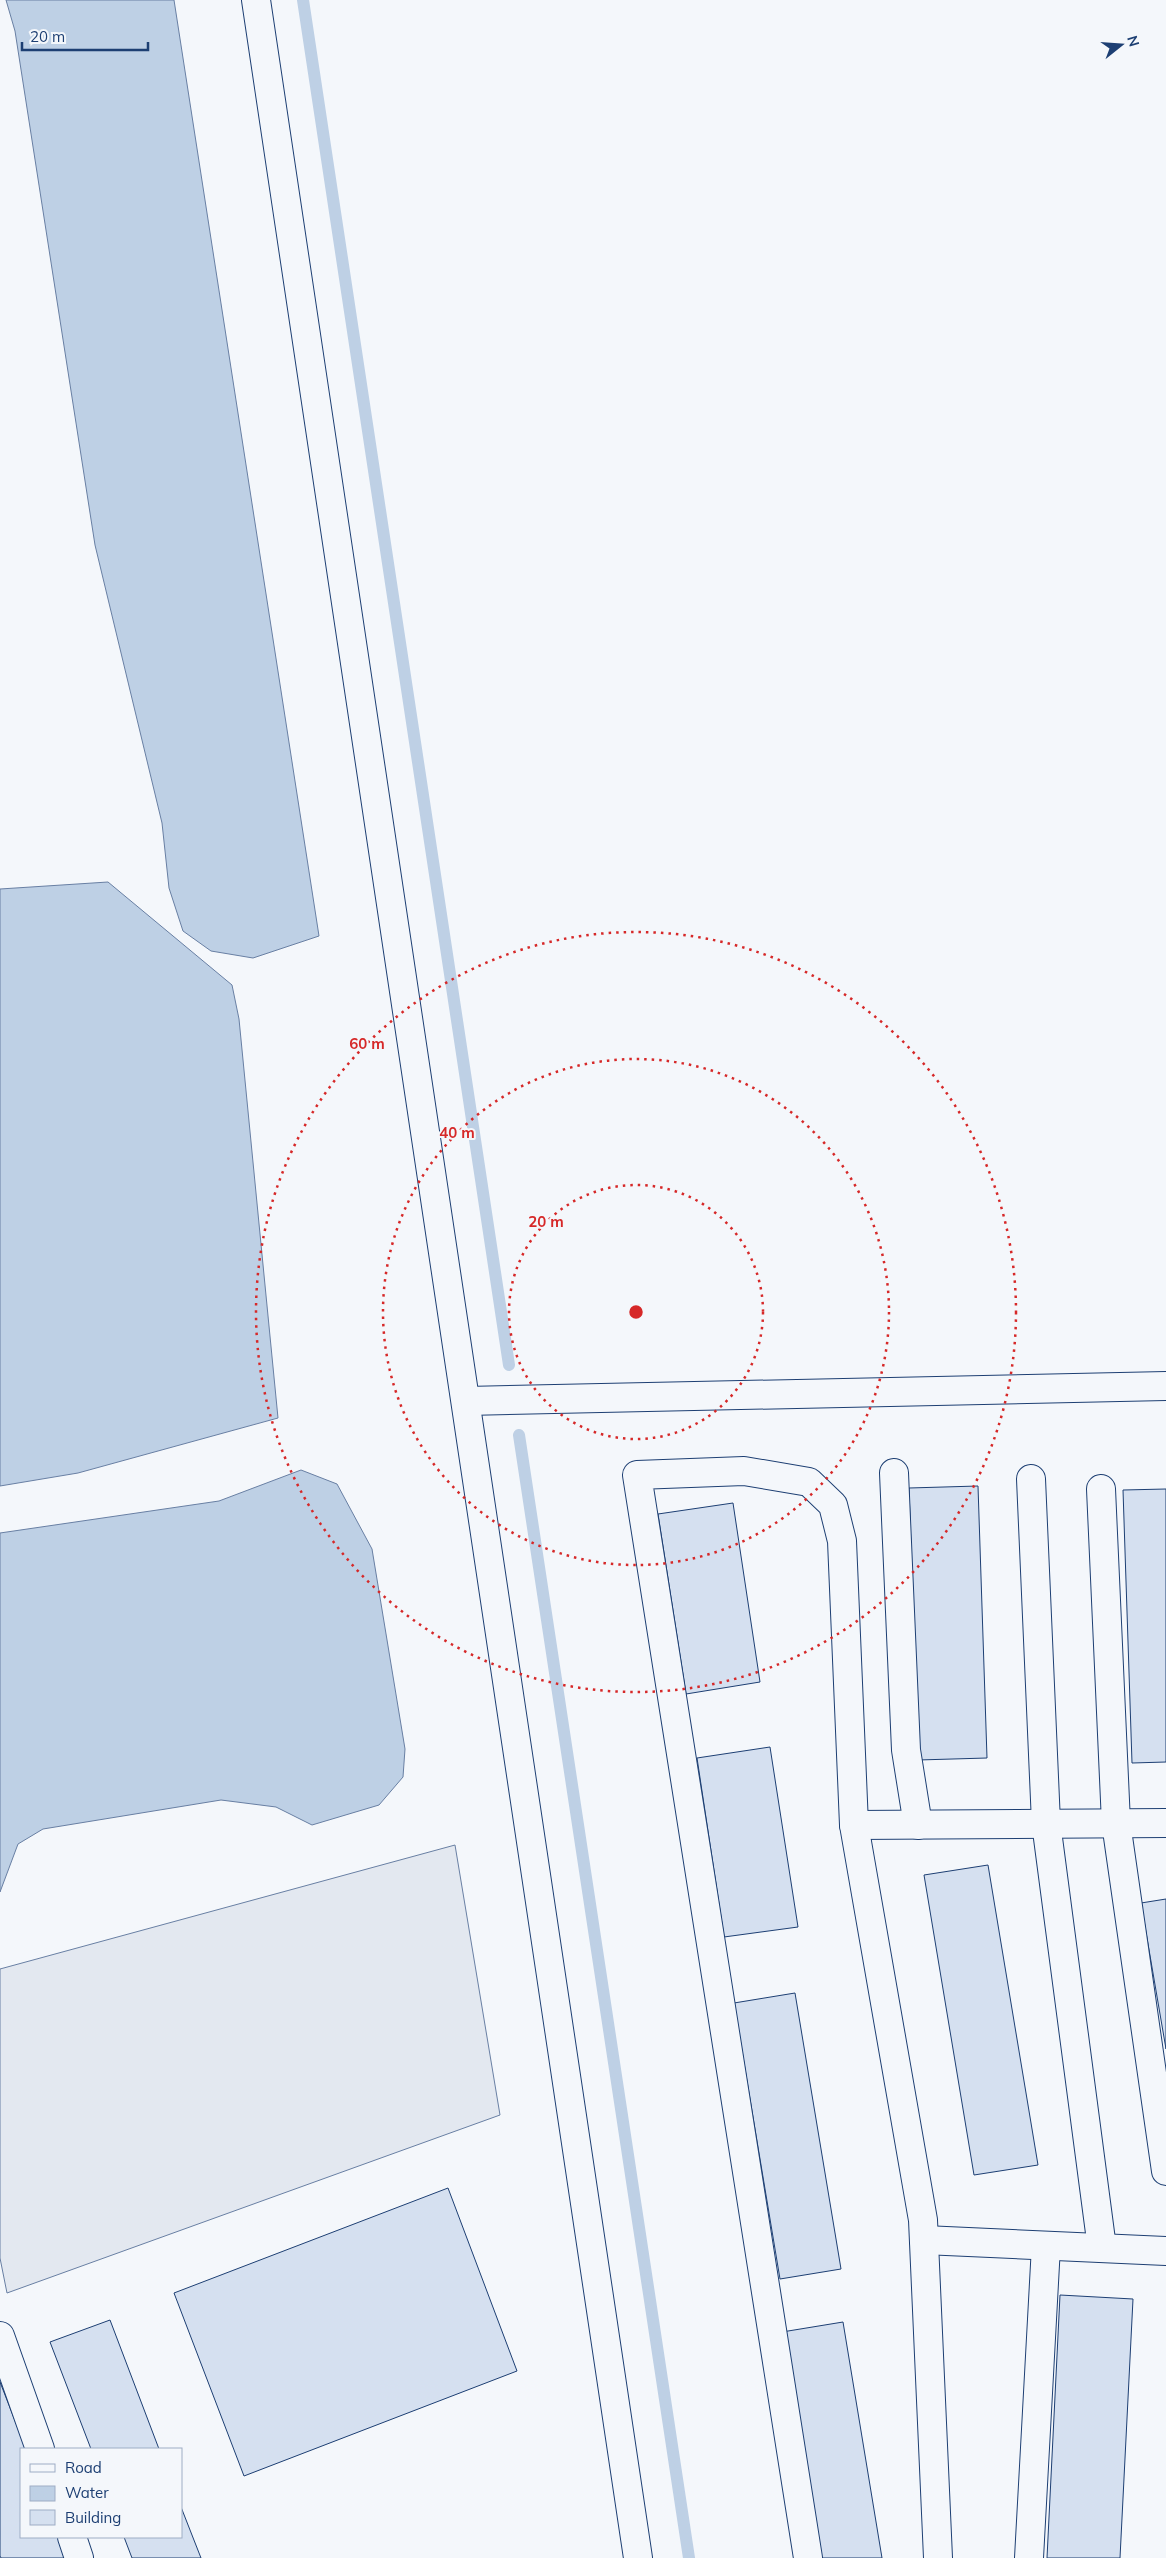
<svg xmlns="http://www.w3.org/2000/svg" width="1166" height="2558" viewBox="0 0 1166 2558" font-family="Mulish,sans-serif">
	<rect width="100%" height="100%" fill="#f4f7fb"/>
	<path fill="#e3e8f0" stroke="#687fa3" d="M455 1845 500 2115 7 2293 0 2258V1969Z"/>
	<g fill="#bed0e5" stroke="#687fa3">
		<path d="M6 0H174L319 936 253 958 211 951 183 931 169 888 162 823 95 545 15 31Z"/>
		<path d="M108 882 232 985 239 1019 278 1418 78 1473 0 1486V889Z"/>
		<path d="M301 1470 337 1484 372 1549 405 1749 403 1777 379 1805 312 1825 276 1807 221 1800 43 1829 18 1844 0 1892V1533L219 1501Z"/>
	</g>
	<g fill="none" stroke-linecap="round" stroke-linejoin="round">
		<g stroke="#bed0e5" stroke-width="12">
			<path d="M303 0 509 1365"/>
			<path d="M519 1435 689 2558"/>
		</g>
	</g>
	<g fill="#d5e0f0" stroke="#1d3f73">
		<path d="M978 1486 987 1758 918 1760 909 1488Z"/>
		<path d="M1166 1489V1762L1132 1763 1123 1490Z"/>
		<path d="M733 1503 760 1682 686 1694 658 1514Z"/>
		<path d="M770 1747 798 1927 724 1937 697 1758Z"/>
		<path d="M988 1865 1038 2165 974 2175 924 1875Z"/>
		<path d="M1166 1899V2049L1141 1903Z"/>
		<path d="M795 1993 841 2269 780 2279 734 2003Z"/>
		<path d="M448 2188 517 2371 244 2476 174 2293Z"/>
		<path d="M1060 2295 1133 2299 1120 2558H1047Z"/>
		<path d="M110 2320 159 2449H91L50 2342Z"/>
		<path d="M843 2322 882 2558H820L782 2332Z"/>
		<path d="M0 2382 26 2449H21V2537H61L69 2558H1L0 2556Z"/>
		<path d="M181 2507 201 2558H132L124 2537H181Z"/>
	</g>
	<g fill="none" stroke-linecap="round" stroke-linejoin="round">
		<g stroke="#1d3f73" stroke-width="30">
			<g id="minor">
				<path d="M256 0 638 2558"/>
				<path d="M466 1401 1166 1386"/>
				<path d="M894 1473 906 1750 918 1825"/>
				<path d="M1031 1479 1046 1823 1102 2248"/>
				<path d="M1101 1489 1116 1823 1166 2171"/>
				<path d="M854 1825 1166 1823"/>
				<path d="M924 2240 1166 2251"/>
				<path d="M0 2336 40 2449"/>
				<path d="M72 2537 79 2558"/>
				<path d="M808 2558 637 1475 744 1471 809 1482 833 1505 842 1541 854 1825 923 2220 938 2558"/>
				<path d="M1029 2558 1046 2246"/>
			</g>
		</g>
		<use href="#minor" stroke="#f4f7fb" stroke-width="28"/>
	</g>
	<g fill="none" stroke="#d62828" stroke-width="2.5" stroke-dasharray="2.5 5">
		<circle cx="636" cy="1312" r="127"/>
		<circle cx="636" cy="1312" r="253"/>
		<circle cx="636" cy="1312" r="380"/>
	</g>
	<circle cx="636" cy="1312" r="8" fill="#d62828" stroke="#f4f7fb" stroke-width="2.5"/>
	<g font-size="15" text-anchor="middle" font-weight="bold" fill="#d62828" stroke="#f4f7fb" stroke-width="4" stroke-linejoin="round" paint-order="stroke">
		<text x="367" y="1049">60 m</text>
		<text x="457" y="1138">40 m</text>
		<text x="546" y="1227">20 m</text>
	</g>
	<rect x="20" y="2448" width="162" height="90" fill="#f4f7fb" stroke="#9eadc5"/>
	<rect x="30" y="2464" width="25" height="8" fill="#f4f7fb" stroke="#9eadc5"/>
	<text x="65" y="2473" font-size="15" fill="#1d3f73">Road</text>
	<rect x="30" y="2486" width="25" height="15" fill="#bed0e5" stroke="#9eadc5"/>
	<text x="65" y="2498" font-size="15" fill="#1d3f73">Water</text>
	<rect x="30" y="2510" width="25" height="15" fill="#d5e0f0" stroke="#9eadc5"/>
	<text x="65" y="2523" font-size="15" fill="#1d3f73">Building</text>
	<g transform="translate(1121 45) rotate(73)" stroke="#f4f7fb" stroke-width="4" paint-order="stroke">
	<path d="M0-4L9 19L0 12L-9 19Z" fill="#1d3f73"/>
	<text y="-8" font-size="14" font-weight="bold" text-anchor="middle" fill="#1d3f73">N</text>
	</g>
	<path d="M22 42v8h126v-8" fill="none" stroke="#1d3f73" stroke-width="2.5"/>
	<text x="30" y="42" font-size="15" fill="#1d3f73" stroke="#f4f7fb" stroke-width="4" paint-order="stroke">20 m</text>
</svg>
